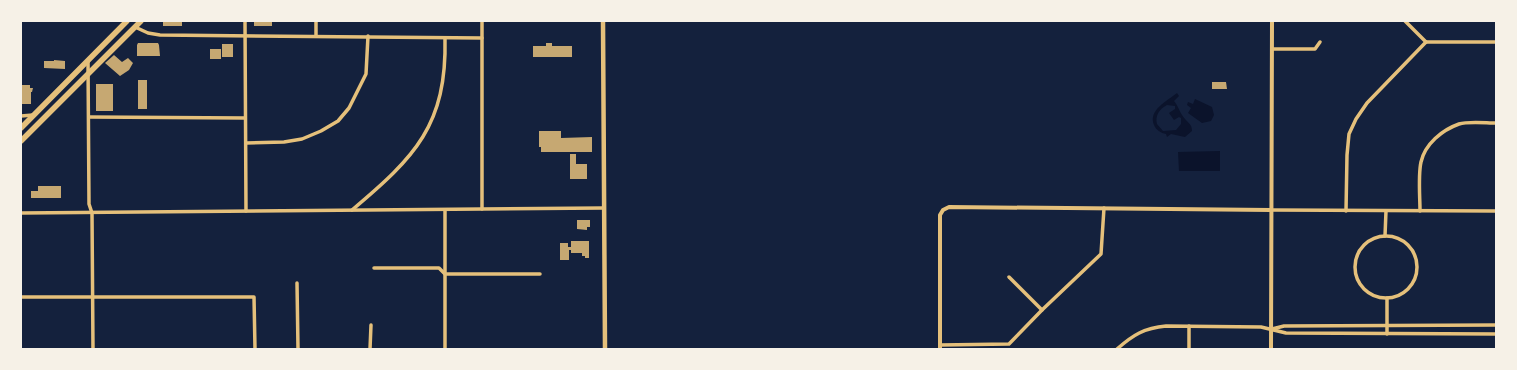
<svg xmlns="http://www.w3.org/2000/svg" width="1517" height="370" viewBox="0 0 1517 370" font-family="'IBM Plex Serif',serif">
	<rect width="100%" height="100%" fill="#14213d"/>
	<g fill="#0b132b" fill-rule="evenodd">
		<path d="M1177 93 1179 96 1174 101C1178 106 1179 110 1182 115 1186 122 1192 123 1192 131L1185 137 1171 134 1167 137 1166 134C1161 133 1156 130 1154 125 1148 110 1167 101 1177 93ZM1167 105 1175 106V109L1169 113 1174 120 1179 117 1181 118V124L1176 130 1163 131 1157 124C1155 116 1159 109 1167 105Z"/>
		<path d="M1195 99 1212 107 1214 115 1211 121 1202 123 1188 113 1191 108 1187 105 1188 102 1193 104Z"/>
		<path d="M1220 151V171H1179L1178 152Z"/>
	</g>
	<g fill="#c6a872">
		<rect x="163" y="21" width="19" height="5"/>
		<rect x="254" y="21" width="18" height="5"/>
		<path d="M138 43H158L159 45 160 56H137V45Z"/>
		<path d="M546 43H552V46H572V57H533V46H546Z"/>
		<rect x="222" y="44" width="11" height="13"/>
		<rect x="210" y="49" width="11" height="10"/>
		<path d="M114 55 122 62 128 58 133 63 129 70 120 76 105 63Z"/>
		<path d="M54 60 65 61V69L44 68V61H54Z"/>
		<rect x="138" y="80" width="9" height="29"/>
		<path d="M1212 82H1226L1227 89H1212Z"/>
		<rect x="96" y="84" width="17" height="27"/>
		<path d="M21 85H30V88H33L32 92H31V104H21Z"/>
		<path d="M539 131H561V138L592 137V152H541V147H539Z"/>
		<path d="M570 154H576V164H587V179H570Z"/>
		<path d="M38 186H61V198H31V191H38Z"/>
		<path d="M577 220H590V227H587V230L577 229Z"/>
		<path d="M571 241H589V258H585V256H582V253H571V250H569V260H560V243H568V247H571Z"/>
	</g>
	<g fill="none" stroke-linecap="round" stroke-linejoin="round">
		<g stroke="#e5c07b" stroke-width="3.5">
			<path d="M245 21 246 211"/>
			<path d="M482 21V209"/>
			<path d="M1405 21 1426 42"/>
			<path d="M135 27 148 33 160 35 482 38"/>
			<path d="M316 35V21"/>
			<path d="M1426 42H1496"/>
			<path d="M1273 49H1315L1320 42"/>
			<path d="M88 61 89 204 92 213 93 349"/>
			<path d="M21 116 33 115"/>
			<path d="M89 117 245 118"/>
			<path d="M246 143 284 142 302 139 321 131 338 121 349 108 366 74 368 36"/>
			<path d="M352 210C415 157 447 125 445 38"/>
			<path d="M445 210V349"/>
			<path d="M1271 210 1496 211"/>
			<path d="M1346 211 1347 155 1349 134 1356 119 1367 103 1426 42"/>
			<path d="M1420 211C1420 197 1418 175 1421 162 1425 144 1442 130 1459 124 1468 121 1486 123 1496 123"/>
			<path d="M21 213 603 208"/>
			<path d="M1385 236 1386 211"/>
			<circle cx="1386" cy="267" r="31"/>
			<path d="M374 268H439L445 274H540"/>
			<path d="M1009 277 1042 310"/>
			<path d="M297 283 298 349"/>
			<path d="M21 297H254L255 349"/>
			<path d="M1387 298V334"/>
			<path d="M1189 326V349"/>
			<path d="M1272 329 1284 326 1496 325"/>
			<path d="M940 345 1009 344 1042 310 1101 254 1104 208"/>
			<path d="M370 349 371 325"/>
			<path d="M1117 349C1133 335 1144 328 1166 326L1261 327 1286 333 1496 334"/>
		</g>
		<g stroke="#e5c07b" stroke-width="4">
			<path d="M940 349V215L943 210 949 207 1271 210"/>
			<path d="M1271 349 1272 21"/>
		</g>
		<path stroke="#e5c07b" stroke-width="4.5" d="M603 21 605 349"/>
		<g stroke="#e5c07b" stroke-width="5.5">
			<path d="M21 128 127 21"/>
			<path d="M21 141 141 21"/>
		</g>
	</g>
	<rect width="1517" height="370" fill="none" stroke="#f6f1e7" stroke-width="44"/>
</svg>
